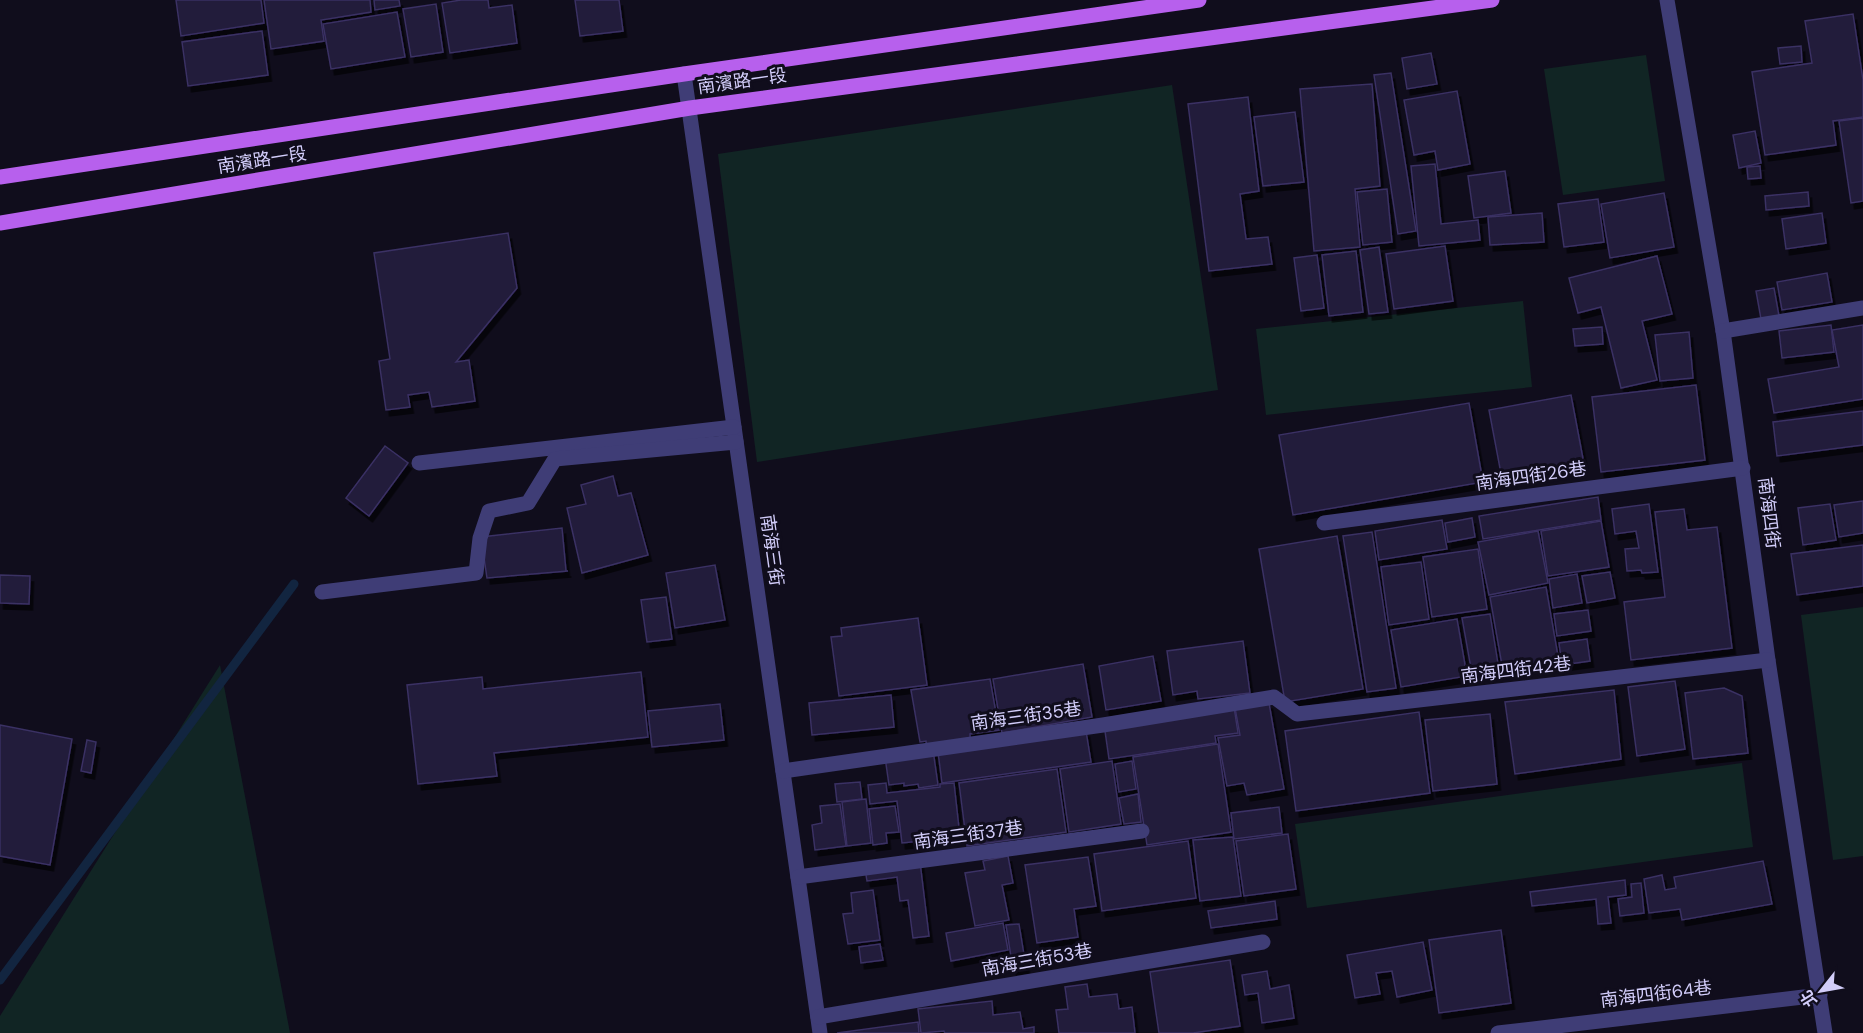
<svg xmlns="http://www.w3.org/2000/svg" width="1863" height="1033" viewBox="0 0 1863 1033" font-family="'DM Sans','Noto Sans TC',sans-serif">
	<defs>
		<filter id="shadow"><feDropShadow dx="3.5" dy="6" stdDeviation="0" flood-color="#0009"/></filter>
	</defs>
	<rect width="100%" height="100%" fill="#100d1c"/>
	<g fill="#112524">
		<path d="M1646 55 1665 181 1563 195 1544 69Z"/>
		<path d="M1172 85 1218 390 757 462 718 154Z"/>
		<path d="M1523 301 1532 387 1266 415 1256 329Z"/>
		<path d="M1863 607V856L1833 860 1801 615Z"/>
		<path d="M220 665 290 1033H0V1016Z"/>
		<path d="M1742 763 1753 847 1307 908 1295 824Z"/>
	</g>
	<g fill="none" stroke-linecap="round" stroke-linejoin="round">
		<path stroke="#122540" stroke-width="9" d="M0 980 294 584"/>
	</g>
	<g fill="#211c3a" stroke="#3a3064" stroke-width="1.5" filter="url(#shadow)">
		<path d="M176 0H261L264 23 181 36Z"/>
		<path d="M264 0H370L371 12 321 20 324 41 271 49Z"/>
		<path d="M374 0H399L400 6 375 10Z"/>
		<path d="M461 0H488L489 8 512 5 517 43 450 53 442 3Z"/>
		<path d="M575 0H619L623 31 580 36Z"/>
		<path d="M436 4 443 52 411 57 403 9Z"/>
		<path d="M397 12 405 57 331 69 323 24Z"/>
		<path d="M1853 14 1863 80V117L1833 121 1836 145 1765 155 1752 72 1812 63 1805 21Z"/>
		<path d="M262 31 268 75 188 86 182 42Z"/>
		<path d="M1801 46 1802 62 1780 64 1778 48Z"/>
		<path d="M1431 53 1437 84 1407 89 1402 58Z"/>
		<path d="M1391 73 1416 231 1398 234 1374 75Z"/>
		<path d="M1372 84 1380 186 1355 189 1360 247 1314 251 1300 89Z"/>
		<path d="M1457 91 1470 164 1438 170 1435 151 1414 155 1404 100Z"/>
		<path d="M1248 97 1259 191 1240 194 1246 239 1268 237 1272 264 1209 271 1188 104Z"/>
		<path d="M1295 112 1304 182 1263 186 1254 117Z"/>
		<path d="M1863 118V201L1851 203 1839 121Z"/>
		<path d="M1755 131 1761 163 1739 168 1733 135Z"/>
		<path d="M1435 164 1441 224 1478 220 1480 240 1419 246 1411 166Z"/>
		<path d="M1760 166 1761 178 1748 179 1747 167Z"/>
		<path d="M1505 171 1511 213 1474 218 1468 176Z"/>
		<path d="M1387 189 1392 242 1363 245 1357 192Z"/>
		<path d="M1808 192 1809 206 1766 210 1765 196Z"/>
		<path d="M1664 193 1674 247 1610 258 1601 204Z"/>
		<path d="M1598 199 1604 242 1564 247 1558 204Z"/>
		<path d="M1542 213 1544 242 1490 245 1488 217Z"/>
		<path d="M1822 213 1826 243 1786 249 1782 219Z"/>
		<path d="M508 233 517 288 456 362 469 360 475 401 432 407 429 392 408 395 410 407 386 410 379 361 390 359 374 253Z"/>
		<path d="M1445 246 1453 301 1394 309 1386 254Z"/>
		<path d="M1379 247 1388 312 1369 314 1360 250Z"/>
		<path d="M1356 251 1363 312 1329 316 1322 255Z"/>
		<path d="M1317 255 1324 308 1301 311 1294 258Z"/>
		<path d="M1657 256 1672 314 1642 321 1657 380 1621 388 1601 307 1578 313 1569 278Z"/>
		<path d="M1827 273 1832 302 1782 310 1777 282Z"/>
		<path d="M1774 288 1779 316 1761 319 1756 291Z"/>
		<path d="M1831 325 1834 352 1782 358 1779 331Z"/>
		<path d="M1863 325V399L1774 413 1768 379 1839 367 1832 330Z"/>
		<path d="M1602 327 1603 344 1575 346 1573 329Z"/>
		<path d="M1689 332 1693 378 1660 381 1655 335Z"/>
		<path d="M1696 385 1705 460 1601 472 1592 397Z"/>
		<path d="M1571 395 1584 464 1502 479 1489 410Z"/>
		<path d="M1469 403 1483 482 1293 515 1279 435Z"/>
		<path d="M1863 411V445L1777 456 1773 422Z"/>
		<path d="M385 446 408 463 369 516 346 498Z"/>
		<path d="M613 476 618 496 631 493 648 555 582 573 567 508 586 504 581 485Z"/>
		<path d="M1598 497 1601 520 1483 539 1479 516Z"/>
		<path d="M1863 501V533L1839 537 1834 505Z"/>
		<path d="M1649 504 1658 572 1642 573 1641 570 1627 571 1625 549 1639 548 1636 531 1615 534 1612 509Z"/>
		<path d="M1830 504 1836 540 1803 545 1798 508Z"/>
		<path d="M1684 509 1687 530 1717 527 1732 648 1631 660 1624 602 1665 597 1655 512Z"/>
		<path d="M1472 518 1475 537 1448 542 1445 523Z"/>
		<path d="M1442 520 1447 549 1379 560 1375 531Z"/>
		<path d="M1601 521 1609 567 1548 576 1541 531Z"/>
		<path d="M562 528 566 571H568L487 578 481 537Z"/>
		<path d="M1538 531 1548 583 1489 595 1478 542Z"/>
		<path d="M1372 532 1396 688 1367 692 1343 536Z"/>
		<path d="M1337 536 1363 689 1285 702 1259 549Z"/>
		<path d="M1863 545V586L1797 595 1791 554Z"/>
		<path d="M1478 549 1487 609 1432 617 1423 557Z"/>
		<path d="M1421 562 1429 619 1389 625 1381 567Z"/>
		<path d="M715 565 725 620 675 628 666 573Z"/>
		<path d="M1610 572 1615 598 1587 603 1582 576Z"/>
		<path d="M1577 574 1582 603 1553 608 1549 579Z"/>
		<path d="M0 575 30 576 29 604 0 603Z"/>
		<path d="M1546 587 1559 662 1503 671 1490 597Z"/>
		<path d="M666 597 672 639 647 642 641 600Z"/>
		<path d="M1588 610 1591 631 1557 636 1554 614Z"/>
		<path d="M1490 614 1499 670 1472 674 1462 618Z"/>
		<path d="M918 618 927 685 839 696 831 637 842 636 841 628Z"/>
		<path d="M1457 619 1467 676 1401 687 1391 630Z"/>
		<path d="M1587 639 1590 661 1562 665 1559 643Z"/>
		<path d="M1243 641 1250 693 1198 699 1197 691 1173 695 1167 651Z"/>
		<path d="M1153 656 1161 701 1106 710 1099 666Z"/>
		<path d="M1083 664 1092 717 1002 733 993 679Z"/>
		<path d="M641 672 648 737 494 753 497 776 418 784 407 685 482 677 483 689Z"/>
		<path d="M990 679 999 730 970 734V741L927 747 926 741 920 742 911 690Z"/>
		<path d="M1675 681 1685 749 1637 756 1628 687Z"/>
		<path d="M1724 688 1742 696 1748 753 1693 759 1685 693Z"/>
		<path d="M1614 690 1621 759 1515 774 1505 702Z"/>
		<path d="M891 695 894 727 812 735 809 703Z"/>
		<path d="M1269 703 1284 789 1247 795 1244 783 1227 786 1218 738 1240 735 1235 708Z"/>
		<path d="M720 704 724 740 652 747 648 711Z"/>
		<path d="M1234 707 1238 733 1215 736 1216 743 1109 759 1105 731Z"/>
		<path d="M1419 712 1430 793 1296 811 1285 731Z"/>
		<path d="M1490 714 1497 784 1433 791 1425 720Z"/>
		<path d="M0 725 72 739 50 865 0 856Z"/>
		<path d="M1086 731 1091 762 942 783 938 752Z"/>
		<path d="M87 740 96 742 91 773 81 771Z"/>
		<path d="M1218 744 1231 832 1147 845 1133 757Z"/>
		<path d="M933 750 938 785 919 788 918 784 904 786V783L889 785 885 757Z"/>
		<path d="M1112 761 1121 824 1069 832 1060 769Z"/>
		<path d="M1132 761 1136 789 1119 792 1115 764Z"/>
		<path d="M1057 769 1066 832 967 846 959 783Z"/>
		<path d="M860 782 862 799 837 802 835 784Z"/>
		<path d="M886 783 887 793 940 787V784L954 783 960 837 902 843 897 801 870 804 868 785Z"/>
		<path d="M1138 794 1141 822 1124 824 1119 798Z"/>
		<path d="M866 799 871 843 847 846 842 802Z"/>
		<path d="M840 804 846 846 815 850 812 825 822 823 820 806Z"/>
		<path d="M895 806 899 832 886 833 887 843 873 845 869 809Z"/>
		<path d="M1279 807 1282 833 1234 839 1231 813Z"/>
		<path d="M1288 834 1296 889 1244 896 1236 841Z"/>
		<path d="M1233 837 1241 896 1200 901 1193 840Z"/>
		<path d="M1188 841 1196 898 1102 911 1094 854Z"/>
		<path d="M1008 856 1013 883 1002 885 1009 920 975 926 965 873 985 870 983 861Z"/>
		<path d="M1088 857 1096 906 1074 909 1078 937 1037 943 1025 865Z"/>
		<path d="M1763 861 1772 904 1682 920 1680 909 1649 913 1644 879 1662 875 1665 890 1676 888 1674 877Z"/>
		<path d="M920 862 929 936 913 938 908 900 900 901 897 877 867 881 865 869Z"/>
		<path d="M1625 880 1626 895 1608 897 1611 923 1598 924 1596 899 1532 906 1530 892Z"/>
		<path d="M1641 883 1644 913 1620 916 1618 899 1632 897 1631 884Z"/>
		<path d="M873 890 880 940 848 944 843 914 853 913 851 893Z"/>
		<path d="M1275 901 1277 919 1211 928 1208 911Z"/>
		<path d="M1003 923 1008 950 951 961 946 933Z"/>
		<path d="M1019 924 1026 967 1013 969 1006 925Z"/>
		<path d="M1501 930 1511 1003 1439 1013 1429 940Z"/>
		<path d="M1423 942 1432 990 1397 997 1392 971 1376 973 1380 994 1355 998 1347 955Z"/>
		<path d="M880 944 883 960 861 963 859 947Z"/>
		<path d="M1230 960 1240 1026 1193 1033H1159L1150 972Z"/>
		<path d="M1267 971 1270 989 1289 985 1294 1018 1262 1023 1258 993 1245 995 1242 975Z"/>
		<path d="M1087 984 1089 997 1117 994 1119 1009 1132 1007 1135 1033H1059L1056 1010 1068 1009 1065 987Z"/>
		<path d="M992 1001 993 1015 1020 1012 1023 1029 1034 1027V1033H945L944 1031 921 1033 918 1009Z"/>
		<path d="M918 1022 919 1033H837Z"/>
	</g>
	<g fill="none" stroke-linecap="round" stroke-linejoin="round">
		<g stroke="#3f3d76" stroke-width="15">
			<path d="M1667 0 1723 331 1768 660 1825 1033"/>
			<path d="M684 74 820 1033"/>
			<path d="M1723 331 1863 308"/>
			<path d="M419 463 734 427"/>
			<path d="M1324 523 1743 468"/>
			<path d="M322 592 476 573 480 538 489 511 528 503 555 459 736 442"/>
			<path d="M783 771 1103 725 1274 697 1297 714 1768 660"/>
			<path d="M798 877 1142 831"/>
			<path d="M818 1017 1263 942"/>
			<path d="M1498 1033 1820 995"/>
		</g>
		<g stroke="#b760ed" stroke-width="15">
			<path d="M0 177 684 74 1199 0"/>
			<path d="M0 223 690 108 1492 0"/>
		</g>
	</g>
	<g text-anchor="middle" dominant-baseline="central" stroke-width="6" stroke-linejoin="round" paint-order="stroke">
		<g font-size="18" fill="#d2cdfa" stroke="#100d1c">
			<text transform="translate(742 81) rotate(-8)">南濱路一段</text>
			<text transform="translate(262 160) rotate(-9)">南濱路一段</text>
			<text transform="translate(1531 476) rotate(-8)">南海四街26巷</text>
			<text transform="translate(1769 513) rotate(83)">南海四街</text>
			<text transform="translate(772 550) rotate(82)">南海三街</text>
			<text transform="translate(1516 670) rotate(-7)">南海四街42巷</text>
			<text transform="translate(1026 716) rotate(-8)">南海三街35巷</text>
			<text transform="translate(968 835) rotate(-8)">南海三街37巷</text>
			<text transform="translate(1037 960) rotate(-10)">南海三街53巷</text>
			<text transform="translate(1656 994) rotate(-7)">南海四街64巷</text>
		</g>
	</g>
	<g transform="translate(1821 991) rotate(239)" stroke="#100d1c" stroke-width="4.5" paint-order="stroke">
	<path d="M0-4.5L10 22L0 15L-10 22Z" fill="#d2cdfa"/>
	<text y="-9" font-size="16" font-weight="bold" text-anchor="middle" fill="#d2cdfa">北</text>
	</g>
</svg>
